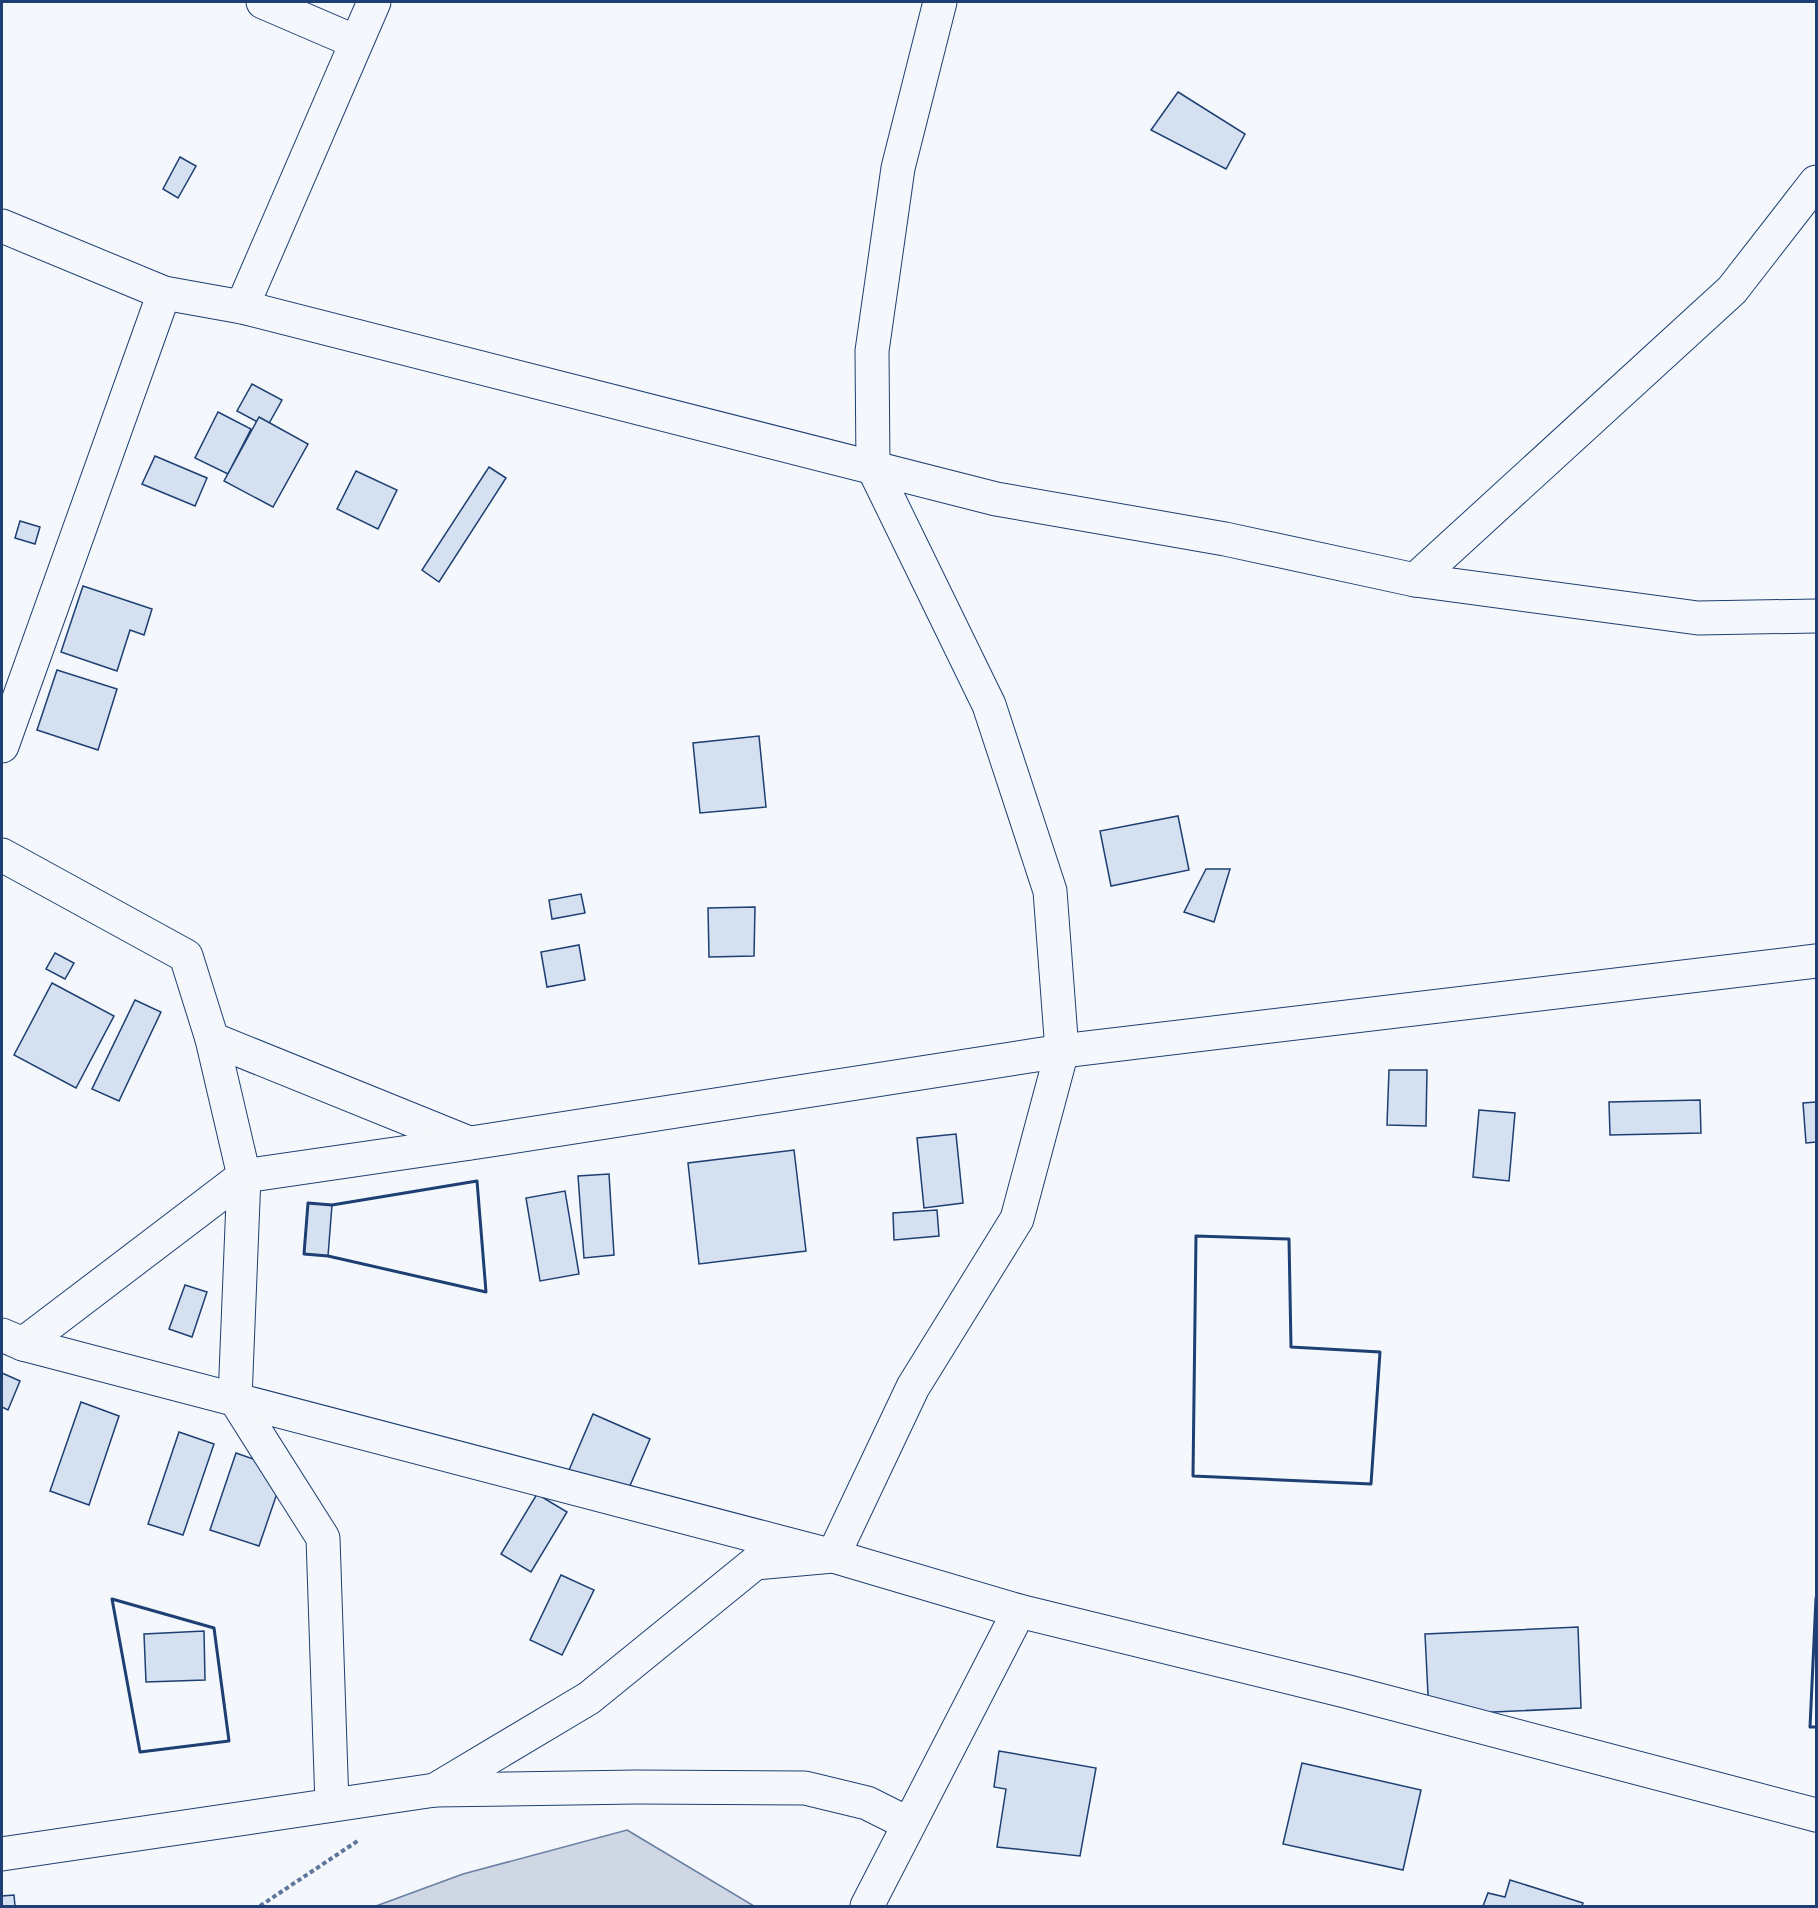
<svg xmlns="http://www.w3.org/2000/svg" width="1818" height="1908" viewBox="0 0 1818 1908" font-family="Commissioner,sans-serif">
	<rect width="100%" height="100%" fill="#f4f7fb"/>
	<path fill="#cfd7e4" stroke="#687fa3" stroke-width="1.5" d="M627 1830 754 1906H376L463 1874Z"/>
	<g fill="#d5e0f0" stroke="#1d3f73" stroke-width="1.5">
		<path d="M1178 92 1245 134 1226 169 1151 130Z"/>
		<path d="M180 157 196 166 178 198 163 189Z"/>
		<path d="M252 384 282 400 267 427 237 411Z"/>
		<path d="M218 412 251 429 228 474 195 458Z"/>
		<path d="M259 417 308 444 273 507 224 481Z"/>
		<path d="M155 456 207 478 195 506 142 484Z"/>
		<path d="M489 467 506 478 439 582 422 570Z"/>
		<path d="M356 471 397 490 378 529 337 509Z"/>
		<path d="M20 521 40 527 35 544 15 538Z"/>
		<path d="M83 586 152 609 144 635 130 630 117 671 61 652Z"/>
		<path d="M57 670 117 689 98 750 37 730Z"/>
		<path d="M759 736 766 807 700 813 693 743Z"/>
		<path d="M1178 816 1189 870 1111 886 1100 831Z"/>
		<path d="M1206 869H1230L1214 922 1184 912Z"/>
		<path d="M581 894 585 913 552 919 549 900Z"/>
		<path d="M755 907 754 956 709 957 708 908Z"/>
		<path d="M579 945 585 980 547 987 541 952Z"/>
		<path d="M55 953 74 963 65 979 46 969Z"/>
		<path d="M52 983 114 1016 76 1088 14 1055Z"/>
		<path d="M135 1000 161 1012 119 1101 92 1089Z"/>
		<path d="M1389 1070H1427L1426 1126 1387 1125Z"/>
		<path d="M1700 1100 1701 1133 1610 1135 1609 1102Z"/>
		<path d="M1816 1102V1142L1806 1143 1803 1103Z"/>
		<path d="M1479 1110 1515 1113 1509 1181 1473 1177Z"/>
		<path d="M956 1134 963 1203 924 1208 917 1138Z"/>
		<path d="M794 1150 806 1251 699 1264 688 1163Z"/>
		<path d="M609 1174 614 1255 584 1258 578 1176Z"/>
		<path d="M565 1191 579 1274 540 1281 526 1198Z"/>
		<path d="M308 1203 332 1205 328 1256 304 1254Z"/>
		<path d="M937 1210 939 1236 894 1240 893 1213Z"/>
		<path d="M185 1285 207 1292 192 1337 169 1329Z"/>
		<path d="M2 1373 20 1381 8 1410 2 1407Z"/>
		<path d="M81 1402 119 1416 89 1505 50 1491Z"/>
		<path d="M593 1414 650 1439 620 1509 563 1484Z"/>
		<path d="M179 1432 214 1444 183 1535 148 1524Z"/>
		<path d="M236 1453 285 1470 259 1546 210 1530Z"/>
		<path d="M537 1494 567 1512 531 1572 501 1554Z"/>
		<path d="M561 1575 594 1590 562 1655 530 1640Z"/>
		<path d="M1578 1627 1581 1708 1429 1715 1425 1634Z"/>
		<path d="M204 1631 205 1680 146 1682 144 1634Z"/>
		<path d="M999 1751 1096 1768 1080 1856 997 1847 1006 1789 994 1787Z"/>
		<path d="M1302 1763 1421 1790 1403 1870 1283 1844Z"/>
		<path d="M1510 1880 1583 1903 1582 1906H1483L1488 1893 1505 1897Z"/>
		<path d="M14 1895 15 1906H2V1896Z"/>
	</g>
	<g fill="none" stroke-linecap="round" stroke-linejoin="round">
		<g stroke="#1d3f73" stroke-width="35">
			<g id="street">
				<path d="M263 2 356 42"/>
				<path d="M2 226 164 293 242 307 996 499 1225 539 1415 580 1698 618 1816 616"/>
				<path d="M242 307 374 2"/>
				<path d="M1415 580 1732 290 1816 182"/>
				<path d="M2 746 164 293"/>
				<path d="M2 855 186 956 212 1039 469 1143"/>
				<path d="M212 1039 244 1176 235 1399 323 1538 332 1805"/>
				<path d="M2 1335 23 1344 244 1176 471 1143 1062 1051 1816 961"/>
				<path d="M23 1344 833 1556 1019 1611 1345 1691 1816 1815"/>
				<path d="M435 1790 589 1698 755 1563 833 1556 913 1387 1017 1219 1062 1051 1050 891 989 705 873 467 872 351 898 168 940 2"/>
				<path d="M2 1854 435 1790 636 1787 805 1788 867 1803 903 1821 907 1827"/>
				<path d="M867 1906 1019 1611"/>
			</g>
		</g>
		<path stroke="#5e769c" stroke-width="4" stroke-dasharray="4.5 3" stroke-linecap="butt" d="M260 1906 359 1840"/>
		<use href="#street" stroke="#f4f7fb" stroke-width="33"/>
		<g stroke="#1d3f73" stroke-width="3">
			<path d="M477 1181 486 1292 328 1256 304 1254 308 1203 332 1205Z"/>
			<path d="M1196 1236 1289 1239 1291 1347 1380 1352 1371 1484 1193 1476Z"/>
			<path d="M1816 1598 1810 1727H1816"/>
			<path d="M112 1599 214 1628 229 1741 140 1752Z"/>
		</g>
	</g>
	<rect width="1818" height="1908" fill="none" stroke="#1d3f73" stroke-width="6"/>
</svg>
